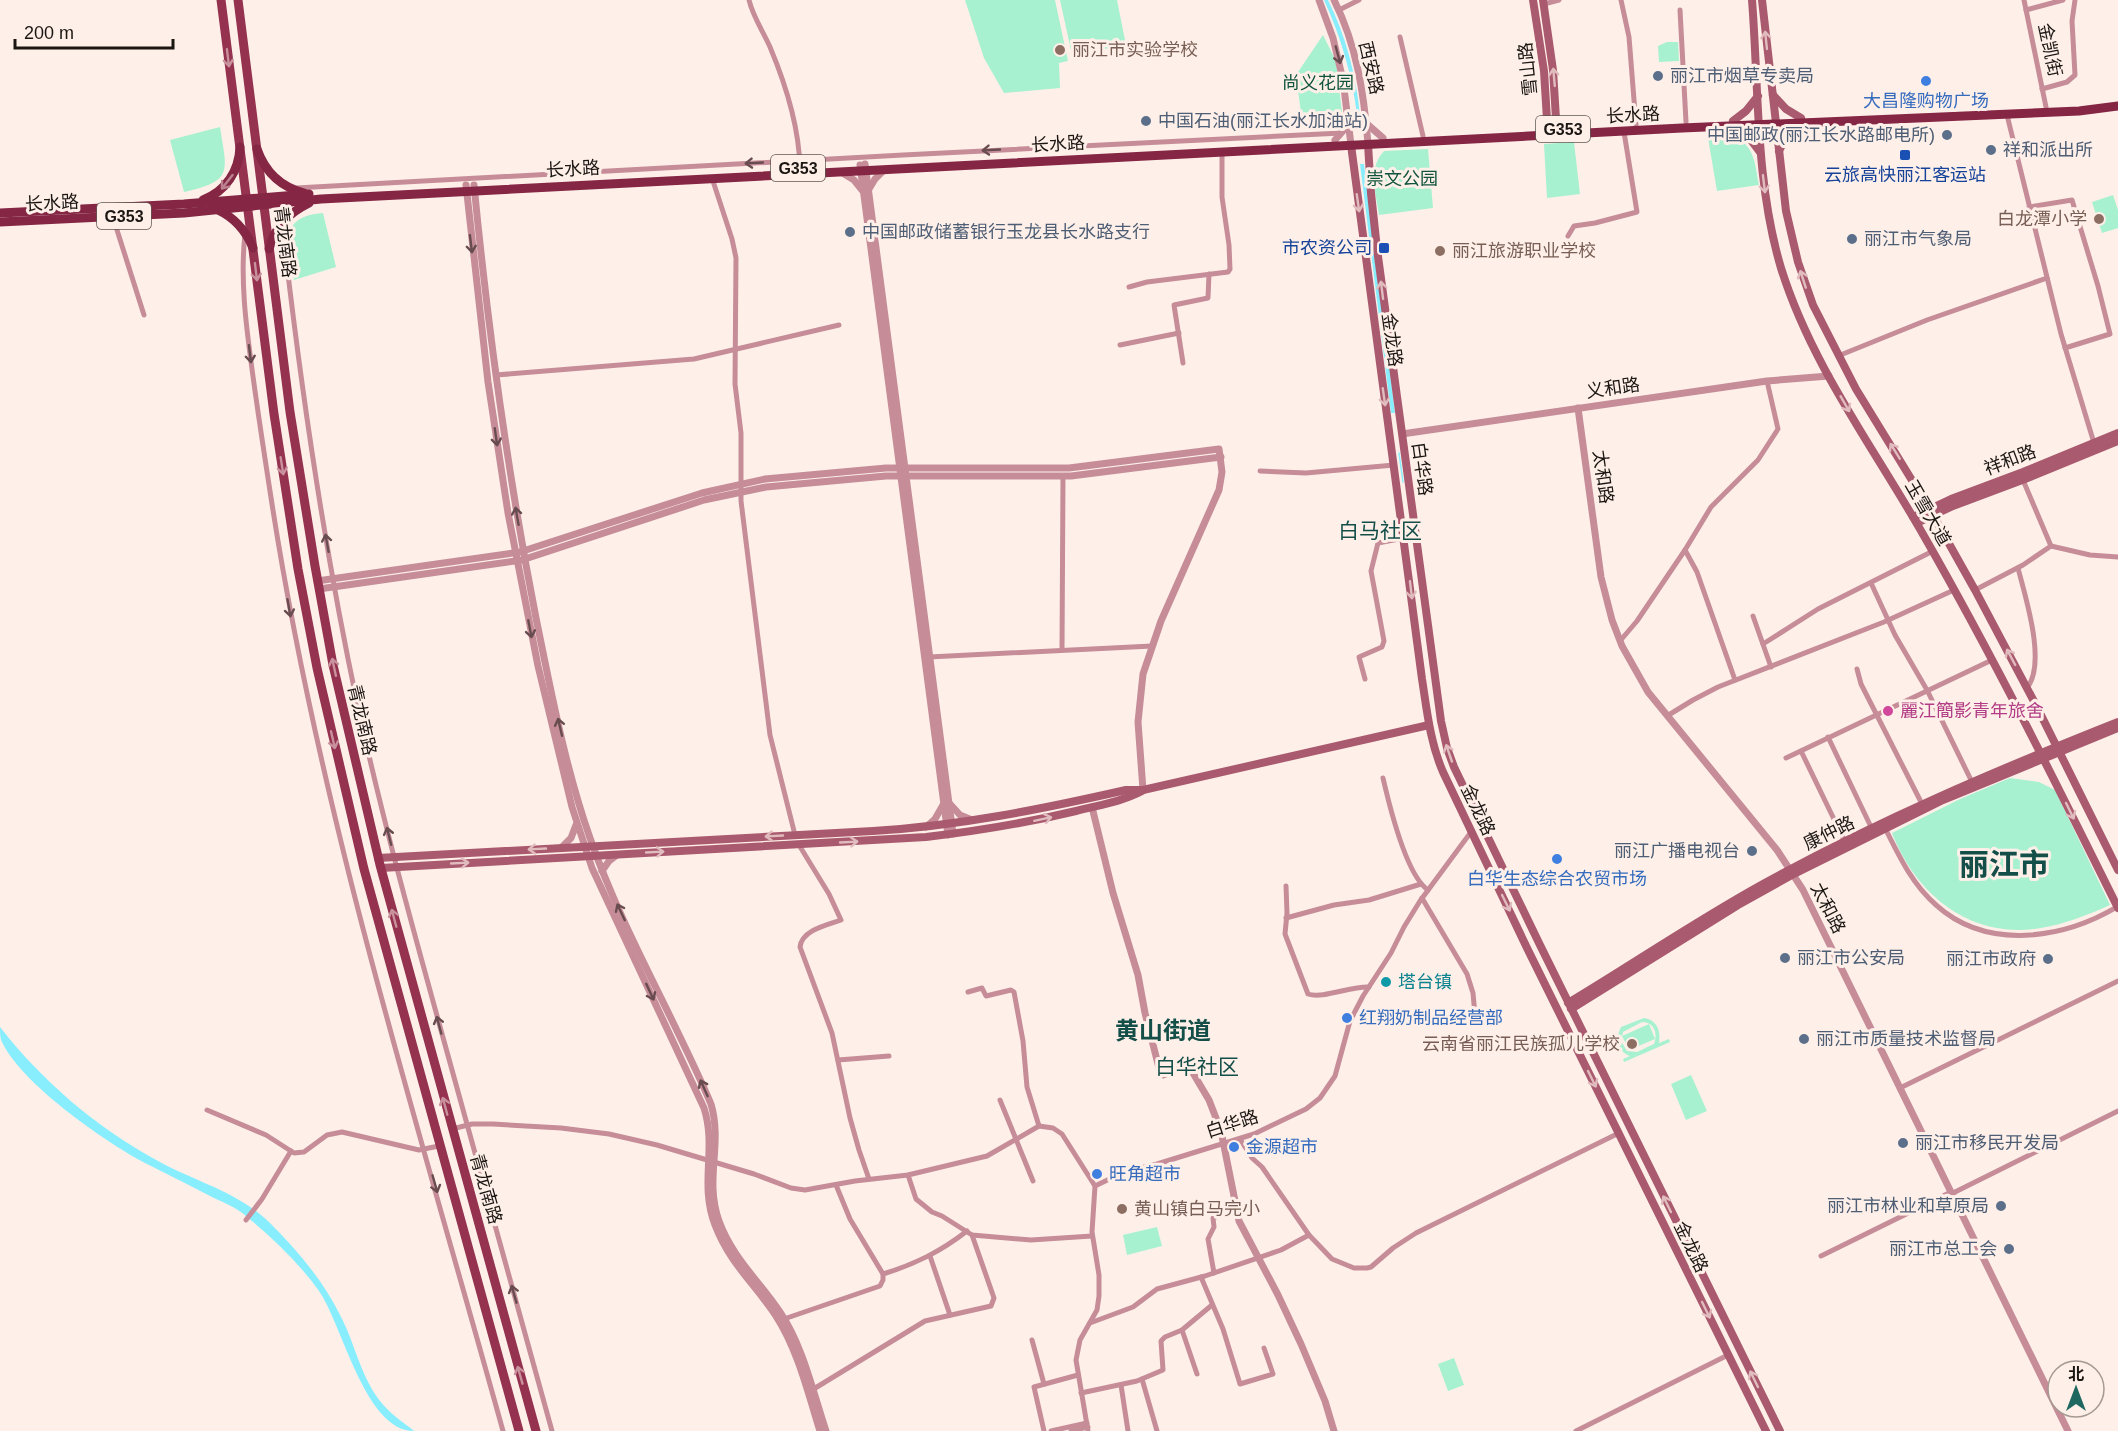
<svg xmlns="http://www.w3.org/2000/svg" width="2118" height="1431" viewBox="0 0 2118 1431" font-family="Arial,'Noto Sans SC',sans-serif">
	<rect width="100%" height="100%" fill="#fef0e9"/>
	<g fill="#a7f1d0" fill-rule="evenodd">
		<path d="M965 0H1055L1068 61 1059 63 1060 88 1004 93 984 58Z"/>
		<path d="M1060 0H1117L1126 45 1072 55Z"/>
		<path d="M1323 35 1336 61 1342 112 1301 113 1296 75Z"/>
		<path d="M1667 42H1678L1679 61 1659 62 1658 46Z"/>
		<path d="M220 127C227 172 234 181 184 192L170 140Z"/>
		<path d="M1733 137C1755 144 1755 165 1759 185L1717 191 1708 138Z"/>
		<path d="M1574 142 1580 194 1547 198 1544 144Z"/>
		<path d="M1428 149 1433 208 1379 215C1376 193 1367 169 1384 151Z"/>
		<path d="M2113 195 2118 210V228L2102 233 2092 202Z"/>
		<path d="M323 213 336 267 294 280C288 247 277 216 323 213Z"/>
		<path d="M2010 778 2039 782 2055 790 2110 905C2088 915 2065 924 2041 928 1971 940 1916 895 1892 833L1960 799Z"/>
		<path d="M1644 1018C1657 1020 1661 1031 1659 1043L1669 1039 1670 1042 1624 1062 1623 1059 1630 1056C1617 1051 1615 1039 1621 1027ZM1642 1022C1654 1022 1658 1033 1654 1044L1637 1052 1627 1051 1621 1041 1623 1032Z"/>
		<path d="M1649 1024 1655 1039 1629 1050 1622 1036Z"/>
		<path d="M1691 1075 1707 1111 1686 1120 1671 1084Z"/>
		<path d="M1157 1227 1162 1246 1127 1255 1123 1235Z"/>
		<path d="M1454 1358 1464 1385 1448 1391 1438 1364Z"/>
	</g>
	<g fill="#88edfd">
		<path d="M1324 0H1328C1346 36 1356 75 1360 115H1357C1352 75 1341 37 1324 0Z"/>
		<path d="M1360 164H1364L1395 413H1391Z"/>
		<path d="M0 1027C43 1082 96 1127 158 1161 194 1181 238 1192 269 1222 296 1249 323 1280 340 1315 355 1343 360 1375 380 1401 389 1413 403 1422 414 1431 365 1431 343 1326 319 1291 299 1263 273 1238 246 1216 236 1207 222 1202 210 1196 189 1185 167 1174 145 1163 104 1141 20 1083 1 1040 0 1036 0 1031 0 1027Z"/>
	</g>
	<g fill="none" stroke-linecap="round" stroke-linejoin="round">
		<path stroke="#88edfd" stroke-width="1.5" d="M1399 453 1403 482"/>
		<g stroke="#c68d99" stroke-width="5">
			<path d="M749 0C753 17 763 31 770 47 786 85 799 126 800 168"/>
			<path d="M1621 0 1629 37 1636 125"/>
			<path d="M2024 0 2046 107"/>
			<path d="M1544 4 1559 0"/>
			<path d="M1339 10 1359 0"/>
			<path d="M1680 10 1686 122"/>
			<path d="M2026 10 2063 0"/>
			<path d="M1400 37 1423 136"/>
			<path d="M2042 89 2067 82 2075 75 2072 21 2075 0"/>
			<path d="M2007 115 2061 334 2094 443"/>
			<path d="M712 178 732 239 736 258 735 384 741 433V501L770 735 795 835"/>
			<path d="M296 188 903 155 1342 133"/>
			<path d="M2029 207 2072 200 2098 286 2110 334 2065 348"/>
			<path d="M116 216 117 230 144 315"/>
			<path d="M277 231 284 240C302 397 325 553 358 707 381 813 410 918 439 1023 476 1159 514 1295 552 1431"/>
			<path d="M245 234C240 279 246 325 252 369 258 414 265 459 272 504 321 819 418 1124 503 1431"/>
			<path d="M1568 236 1574 226 1595 223 1637 212 1624 132"/>
			<path d="M1129 287 1147 282 1228 272 1230 269 1229 245 1222 197V152"/>
			<path d="M1120 345 1179 333"/>
			<path d="M1838 356 1927 320 2047 278"/>
			<path d="M1183 363 1174 305 1208 298 1209 274"/>
			<path d="M496 375 694 359 839 325"/>
			<path d="M1260 471 1306 473 1394 465"/>
			<path d="M2023 480 2051 546"/>
			<path d="M1685 550 1697 572 1735 680"/>
			<path d="M2018 568C2025 596 2047 663 2027 688"/>
			<path d="M1871 583 1895 635 1927 690 1972 782"/>
			<path d="M1975 590 2023 565 2051 546 2090 555 2118 557"/>
			<path d="M1753 616 1771 667"/>
			<path d="M1620 641 1637 621 1685 550 1711 507 1758 460 1778 429 1767 381"/>
			<path d="M1763 644 1818 609 1933 551"/>
			<path d="M1062 650 1063 476"/>
			<path d="M929 657 1152 646"/>
			<path d="M1857 669 1861 684 1922 804"/>
			<path d="M1365 679 1359 657 1382 647 1384 641 1371 571 1378 543 1404 538"/>
			<path d="M1667 716 1693 700 1718 687 1884 622 1954 590"/>
			<path d="M1828 737 1872 829"/>
			<path d="M1801 751 1845 842"/>
			<path d="M1786 758 1992 660"/>
			<path d="M1383 778C1389 804 1406 875 1428 890"/>
			<path d="M1885 828C1899 856 1912 884 1936 905 1987 951 2063 939 2117 907"/>
			<path d="M799 845 829 894 841 920C827 925 802 930 800 947L832 1033 850 1118 859 1150 869 1179"/>
			<path d="M1286 886 1287 913 1285 934 1308 994C1323 999 1351 986 1369 987"/>
			<path d="M1422 898 1467 974 1473 993 1475 1015"/>
			<path d="M1286 918 1334 905 1369 900 1421 884"/>
			<path d="M968 992 982 988 986 996 1011 990 1014 992 1023 1041 1027 1087 1039 1126"/>
			<path d="M838 1060 889 1056"/>
			<path d="M1900 1088 2118 981"/>
			<path d="M1000 1100 1033 1181"/>
			<path d="M207 1110 266 1135 294 1153 304 1152 327 1135 342 1132 419 1150 439 1146"/>
			<path d="M452 1129 472 1124H493L561 1128 609 1134 657 1145 754 1174 791 1188 805 1190 855 1181 908 1175 987 1156 1039 1126 1053 1128 1062 1134 1095 1186"/>
			<path d="M1240 1139 1252 1158 1262 1167 1309 1235 1332 1259 1354 1268H1367L1371 1267 1393 1248 1416 1233 1619 1133"/>
			<path d="M908 1175 916 1199 932 1212 942 1216 972 1235 1031 1240 1092 1236"/>
			<path d="M1951 1194 2118 1111"/>
			<path d="M246 1220 262 1199 291 1151"/>
			<path d="M930 1256 950 1315"/>
			<path d="M1821 1256 1951 1192"/>
			<path d="M1214 1273 1208 1239 1214 1227 1213 1218 1236 1210"/>
			<path d="M883 1274C915 1264 940 1252 967 1231"/>
			<path d="M1201 1277 1223 1329 1240 1384 1273 1374 1264 1348"/>
			<path d="M784 1319 880 1286 883 1280V1274L850 1219 836 1185"/>
			<path d="M1090 1323 1133 1307 1157 1289 1205 1276 1281 1250 1309 1235"/>
			<path d="M1182 1330 1197 1374"/>
			<path d="M1032 1340 1044 1384"/>
			<path d="M1142 1379 1157 1431"/>
			<path d="M1121 1385 1128 1431"/>
			<path d="M812 1390 925 1321 991 1306 994 1298 972 1235"/>
			<path d="M1081 1393 1137 1381 1163 1370 1161 1341 1165 1337 1182 1330 1212 1305"/>
			<path d="M1044 1431 1034 1387 1078 1375"/>
			<path d="M1051 1431 1087 1423"/>
			<path d="M1071 1431 1088 1427"/>
			<path d="M1088 1431 1076 1360 1080 1340 1097 1310 1099 1296V1275L1092 1232 1095 1186 1124 1172 1157 1164 1254 1134 1306 1109 1320 1098 1335 1076 1350 1021 1363 996 1391 953 1404 927 1420 901 1471 832"/>
			<path d="M1576 1431 1728 1355"/>
		</g>
		<g stroke="#c68d99" stroke-width="7">
			<path d="M1319 0 1333 38 1343 80 1351 145"/>
			<path d="M1334 0C1357 46 1364 94 1368 144"/>
			<path d="M1367 124 1383 138"/>
			<path d="M1335 140 1349 124"/>
			<path d="M865 164 953 834"/>
			<path d="M860 165 948 835"/>
			<path d="M841 172 854 180 862 190"/>
			<path d="M466 185 488 382 508 513 538 666 572 807 592 868 704 1108C717 1149 699 1183 715 1225 730 1264 755 1284 776 1316 798 1350 808 1393 820 1431"/>
			<path d="M474 185C488 330 508 475 536 618 551 691 565 767 590 838 622 930 673 1015 711 1104 723 1145 704 1179 719 1221 732 1257 759 1281 780 1312 803 1346 813 1392 826 1431"/>
			<path d="M869 189 875 179 884 170"/>
			<path d="M1578 408 1601 577 1612 620 1622 646 1648 692 1777 850 1803 890 2068 1431"/>
			<path d="M1402 434 1767 381 1829 376"/>
			<path d="M317 581 520 552 702 493 765 479 886 468H1069L1219 449 1222 472 1219 490 1161 621 1143 674 1138 722 1143 790"/>
			<path d="M319 589 522 560 704 500 766 487 886 476H1071L1221 457"/>
			<path d="M950 804 960 815 972 820"/>
			<path d="M1092 807 1113 893 1138 975 1145 1013 1160 1072 1163 1075 1185 1067 1190 1068 1209 1100 1221 1131 1239 1221 1278 1295 1301 1344 1325 1401 1334 1431"/>
			<path d="M926 827 935 819 943 805"/>
			<path d="M561 848 571 838 576 825"/>
			<path d="M602 871 609 861 617 855"/>
		</g>
		<g stroke="#aa5a6e" stroke-width="8">
			<path d="M1533 0 1544 71 1548 136"/>
			<path d="M1543 0 1553 70 1557 135"/>
			<path d="M1752 0C1759 89 1755 181 1781 268 1811 365 1874 448 1924 536 1994 658 2056 783 2118 908"/>
			<path d="M1762 0 1786 211 1798 262 1813 305 1856 389 1929 508 1975 590 2038 709 2118 870"/>
			<path d="M1773 95 1786 109 1801 118"/>
			<path d="M1733 121 1746 111 1758 96"/>
			<path d="M1734 126 1748 136 1760 152"/>
			<path d="M1368 144 1371 193 1377 249 1441 721 1447 748 1454 767 1539 943 1780 1431"/>
			<path d="M1351 145 1422 679C1427 711 1430 742 1443 772L1527 948 1766 1431"/>
			<path d="M1779 151 1787 135 1799 124"/>
			<path d="M1913 517 1951 499 2023 472 2118 433"/>
			<path d="M1917 523 1953 506 2025 479 2118 441"/>
			<path d="M378 858 873 831C959 826 1042 809 1126 790H1143L1429 725"/>
			<path d="M381 868 926 837C977 831 1026 823 1076 811 1099 805 1121 802 1142 791"/>
			<path d="M1568 1003C1633 964 1696 921 1763 884 1877 821 1997 770 2118 722"/>
			<path d="M1571 1009 1738 905 1790 876 1943 800 2118 728"/>
		</g>
		<g stroke="#943250" stroke-width="9">
			<path d="M221 0 274 414 298 569 317 668 364 869 519 1431"/>
			<path d="M238 0 290 412 315 566 333 665 380 865 536 1431"/>
		</g>
		<g stroke="#842644" stroke-width="9">
			<path d="M257 149C265 172 281 187 304 193"/>
			<path d="M203 200C226 191 239 171 240 147"/>
			<path d="M218 210C235 218 246 231 253 248"/>
			<path d="M0 213 184 204 309 194"/>
			<path d="M0 222 184 213 321 199 1682 128 2079 111 2118 106"/>
			<path d="M269 249C275 226 289 213 309 203"/>
		</g>
	</g>
	<defs><path id="oneway-shaft" d="M-6 0H5M1.5-3L5.5 0L1.5 3" fill="none" stroke-width="1.6" stroke-linecap="round" stroke-linejoin="round" transform="scale(1.5)"/></defs>
	<g stroke="#e1bcbe">
		<use href="#oneway-shaft" transform="translate(1766 40) rotate(-96)"/>
		<use href="#oneway-shaft" transform="translate(1554 77) rotate(-95)"/>
		<use href="#oneway-shaft" transform="translate(1764 184) rotate(83)"/>
		<use href="#oneway-shaft" transform="translate(1358 203) rotate(82)"/>
		<use href="#oneway-shaft" transform="translate(1803 279) rotate(-108)"/>
		<use href="#oneway-shaft" transform="translate(1382 290) rotate(-97)"/>
		<use href="#oneway-shaft" transform="translate(1384 397) rotate(82)"/>
		<use href="#oneway-shaft" transform="translate(1845 404) rotate(60)"/>
		<use href="#oneway-shaft" transform="translate(1895 451) rotate(-122)"/>
		<use href="#oneway-shaft" transform="translate(1411 590) rotate(83)"/>
		<use href="#oneway-shaft" transform="translate(2011 657) rotate(-118)"/>
		<use href="#oneway-shaft" transform="translate(1449 753) rotate(-109)"/>
		<use href="#oneway-shaft" transform="translate(2070 811) rotate(64)"/>
		<use href="#oneway-shaft" transform="translate(1043 819) rotate(-12)"/>
		<use href="#oneway-shaft" transform="translate(774 836) rotate(177)"/>
		<use href="#oneway-shaft" transform="translate(849 842) rotate(-3)"/>
		<use href="#oneway-shaft" transform="translate(537 849) rotate(177)"/>
		<use href="#oneway-shaft" transform="translate(655 852) rotate(-3)"/>
		<use href="#oneway-shaft" transform="translate(460 863) rotate(-3)"/>
		<use href="#oneway-shaft" transform="translate(1506 903) rotate(64)"/>
		<use href="#oneway-shaft" transform="translate(1592 1079) rotate(64)"/>
		<use href="#oneway-shaft" transform="translate(1667 1204) rotate(-116)"/>
		<use href="#oneway-shaft" transform="translate(1706 1310) rotate(64)"/>
		<use href="#oneway-shaft" transform="translate(1754 1379) rotate(-116)"/>
	</g>
	<g stroke="#684c4f">
		<use href="#oneway-shaft" transform="translate(1338 55) rotate(75)"/>
		<use href="#oneway-shaft" transform="translate(991 150) rotate(177)"/>
		<use href="#oneway-shaft" transform="translate(754 163) rotate(177)"/>
		<use href="#oneway-shaft" transform="translate(471 244) rotate(83)"/>
		<use href="#oneway-shaft" transform="translate(250 354) rotate(83)"/>
		<use href="#oneway-shaft" transform="translate(496 437) rotate(82)"/>
		<use href="#oneway-shaft" transform="translate(517 516) rotate(-100)"/>
		<use href="#oneway-shaft" transform="translate(327 543) rotate(-100)"/>
		<use href="#oneway-shaft" transform="translate(289 608) rotate(80)"/>
		<use href="#oneway-shaft" transform="translate(530 629) rotate(79)"/>
		<use href="#oneway-shaft" transform="translate(560 727) rotate(-103)"/>
		<use href="#oneway-shaft" transform="translate(389 836) rotate(-104)"/>
		<use href="#oneway-shaft" transform="translate(621 912) rotate(-115)"/>
		<use href="#oneway-shaft" transform="translate(650 992) rotate(65)"/>
		<use href="#oneway-shaft" transform="translate(439 1025) rotate(-105)"/>
		<use href="#oneway-shaft" transform="translate(704 1088) rotate(-114)"/>
		<use href="#oneway-shaft" transform="translate(435 1184) rotate(74)"/>
		<use href="#oneway-shaft" transform="translate(514 1294) rotate(-106)"/>
	</g>
	<g stroke="#c9919c">
		<use href="#oneway-shaft" transform="translate(228 58) rotate(83)"/>
		<use href="#oneway-shaft" transform="translate(256 272) rotate(83)"/>
		<use href="#oneway-shaft" transform="translate(282 466) rotate(81)"/>
		<use href="#oneway-shaft" transform="translate(334 667) rotate(-102)"/>
		<use href="#oneway-shaft" transform="translate(333 740) rotate(77)"/>
		<use href="#oneway-shaft" transform="translate(394 918) rotate(-105)"/>
		<use href="#oneway-shaft" transform="translate(445 1106) rotate(-105)"/>
		<use href="#oneway-shaft" transform="translate(520 1375) rotate(-106)"/>
	</g>
	<use stroke="#bb818e" href="#oneway-shaft" transform="translate(227 182) rotate(128)"/>
	<g fill="#8d6e63" stroke="#fef0e9" stroke-width="2">
		<circle cx="1060" cy="50" r="6"/>
		<circle cx="2099" cy="219" r="6"/>
		<circle cx="1440" cy="251" r="6"/>
		<circle cx="1632" cy="1044" r="6"/>
		<circle cx="1122" cy="1209" r="6"/>
	</g>
	<g fill="#5c6f8a" stroke="#fef0e9" stroke-width="2">
		<circle cx="1658" cy="76" r="6"/>
		<circle cx="1146" cy="121" r="6"/>
		<circle cx="1947" cy="135" r="6"/>
		<circle cx="1991" cy="150" r="6"/>
		<circle cx="850" cy="232" r="6"/>
		<circle cx="1852" cy="239" r="6"/>
		<circle cx="1752" cy="851" r="6"/>
		<circle cx="1785" cy="958" r="6"/>
		<circle cx="2048" cy="959" r="6"/>
		<circle cx="1804" cy="1039" r="6"/>
		<circle cx="1903" cy="1143" r="6"/>
		<circle cx="2001" cy="1206" r="6"/>
		<circle cx="2009" cy="1249" r="6"/>
	</g>
	<g fill="#3f7fe0" stroke="#fef0e9" stroke-width="2">
		<circle cx="1926" cy="81" r="6"/>
		<circle cx="1557" cy="859" r="6"/>
		<circle cx="1347" cy="1018" r="6"/>
		<circle cx="1234" cy="1147" r="6"/>
		<circle cx="1097" cy="1174" r="6"/>
	</g>
	<g fill="#1a4fb4" stroke="#fef0e9" stroke-width="2">
		<rect x="1899" y="149" width="12" height="12" rx="3"/>
		<rect x="1378" y="242" width="12" height="12" rx="3"/>
	</g>
	<circle fill="#d1479c" stroke="#fef0e9" stroke-width="2" cx="1888" cy="711" r="6"/>
	<circle fill="#0f9aa8" stroke="#fef0e9" stroke-width="2" cx="1386" cy="982" r="6"/>
	<g text-anchor="middle" dominant-baseline="central" stroke-width="6" stroke-linejoin="round" paint-order="stroke">
		<g fill="#fef0e9" stroke="#605753" stroke-width="1.5">
			<rect x="1536" y="116" width="54" height="26" rx="4.5"/>
			<rect x="771" y="155" width="54" height="26" rx="4.5"/>
			<rect x="97" y="203" width="54" height="26" rx="4.5"/>
		</g>
		<g font-size="16" font-weight="bold" fill="#1c1613">
			<text x="1563" y="129">G353</text>
			<text x="798" y="168">G353</text>
			<text x="124" y="216">G353</text>
		</g>
		<g font-size="18" fill="#785e54" stroke="#fef0e9" text-anchor="start">
			<text x="1072" y="50">丽江市实验学校</text>
			<text x="2087" y="219" text-anchor="end">白龙潭小学</text>
			<text x="1452" y="251">丽江旅游职业学校</text>
			<text x="1620" y="1044" text-anchor="end">云南省丽江民族孤儿学校</text>
			<text x="1134" y="1209">黄山镇白马完小</text>
		</g>
		<g font-size="18" fill="#1c1613" stroke="#fef0e9">
			<text transform="translate(2050 50) rotate(78)">金凯街</text>
			<text transform="translate(1371 68) rotate(77)">西安路</text>
			<text transform="translate(1528 69) rotate(-96)">雪山路</text>
			<text transform="translate(1633 115) rotate(-3)">长水路</text>
			<text transform="translate(1058 144) rotate(-3)">长水路</text>
			<text transform="translate(573 169) rotate(-3)">长水路</text>
			<text transform="translate(52 203) rotate(-3)">长水路</text>
			<text transform="translate(285 242) rotate(83)">青龙南路</text>
			<text transform="translate(1392 340) rotate(82)">金龙路</text>
			<text transform="translate(1613 388) rotate(-8)">义和路</text>
			<text transform="translate(2010 460) rotate(-21)">祥和路</text>
			<text transform="translate(1422 469) rotate(82)">白华路</text>
			<text transform="translate(1603 477) rotate(82)">太和路</text>
			<text transform="translate(1928 513) rotate(60)">玉雪大道</text>
			<text transform="translate(362 720) rotate(77)">青龙南路</text>
			<text transform="translate(1478 810) rotate(64)">金龙路</text>
			<text transform="translate(1829 833) rotate(-26)">康仲路</text>
			<text transform="translate(1828 908) rotate(63)">太和路</text>
			<text transform="translate(1232 1124) rotate(-18)">白华路</text>
			<text transform="translate(486 1189) rotate(74)">青龙南路</text>
			<text transform="translate(1691 1247) rotate(64)">金龙路</text>
		</g>
		<g font-size="18" fill="#4e5e75" stroke="#fef0e9" text-anchor="start">
			<text x="1670" y="76">丽江市烟草专卖局</text>
			<text x="1158" y="121">中国石油(丽江长水加油站)</text>
			<text x="1935" y="135" text-anchor="end">中国邮政(丽江长水路邮电所)</text>
			<text x="2003" y="150">祥和派出所</text>
			<text x="862" y="232">中国邮政储蓄银行玉龙县长水路支行</text>
			<text x="1864" y="239">丽江市气象局</text>
			<text x="1740" y="851" text-anchor="end">丽江广播电视台</text>
			<text x="1797" y="958">丽江市公安局</text>
			<text x="2036" y="959" text-anchor="end">丽江市政府</text>
			<text x="1816" y="1039">丽江市质量技术监督局</text>
			<text x="1915" y="1143">丽江市移民开发局</text>
			<text x="1989" y="1206" text-anchor="end">丽江市林业和草原局</text>
			<text x="1997" y="1249" text-anchor="end">丽江市总工会</text>
		</g>
		<g font-size="18" fill="#10543d" stroke="#fef0e9">
			<text x="1318" y="83">尚义花园</text>
			<text x="1402" y="179">崇文公园</text>
		</g>
		<g font-size="18" fill="#366cbe" stroke="#fef0e9" text-anchor="start">
			<text x="1926" y="101" text-anchor="middle">大昌隆购物广场</text>
			<text x="1557" y="879" text-anchor="middle">白华生态综合农贸市场</text>
			<text x="1359" y="1018">红翔奶制品经营部</text>
			<text x="1246" y="1147">金源超市</text>
			<text x="1109" y="1174">旺角超市</text>
		</g>
		<g font-size="18" fill="#164399" stroke="#fef0e9">
			<text x="1905" y="175">云旅高快丽江客运站</text>
			<text x="1372" y="248" text-anchor="end">市农资公司</text>
		</g>
		<g font-size="18" fill="#b23c85" stroke="#fef0e9" text-anchor="start">
			<text x="1900" y="711">麗江簡影青年旅舍</text>
		</g>
		<g font-size="18" fill="#0d838f" stroke="#fef0e9" text-anchor="start">
			<text x="1398" y="982">塔台镇</text>
		</g>
		<g font-size="21" fill="#134e48" stroke="#fef0e9">
			<text x="1380" y="530">白马社区</text>
			<text x="1197" y="1066">白华社区</text>
		</g>
		<g font-size="24" font-weight="bold" fill="#134e48" stroke="#fef0e9">
			<text x="1163" y="1030">黄山街道</text>
		</g>
		<g font-size="30" font-weight="bold" fill="#134e48" stroke="#fef0e9">
			<text x="2004" y="864">丽江市</text>
		</g>
	</g>
	<g transform="translate(2076 1389)"><circle r="28" fill="#fef0e9" stroke="#a49993" stroke-width="1.5"/>
	<path d="M0-4.5L10 22L0 15L-10 22Z" fill="#1e6860"/>
	<text y="-9" font-size="16" font-weight="bold" text-anchor="middle" fill="#1c1613">北</text>
	</g>
	<path d="M15 39v9h158v-9" fill="none" stroke="#1c1613" stroke-width="3"/>
	<text x="24" y="39" font-size="18" fill="#1c1613" stroke="#fef0e9" stroke-width="4.5" paint-order="stroke">200 m</text>
</svg>
